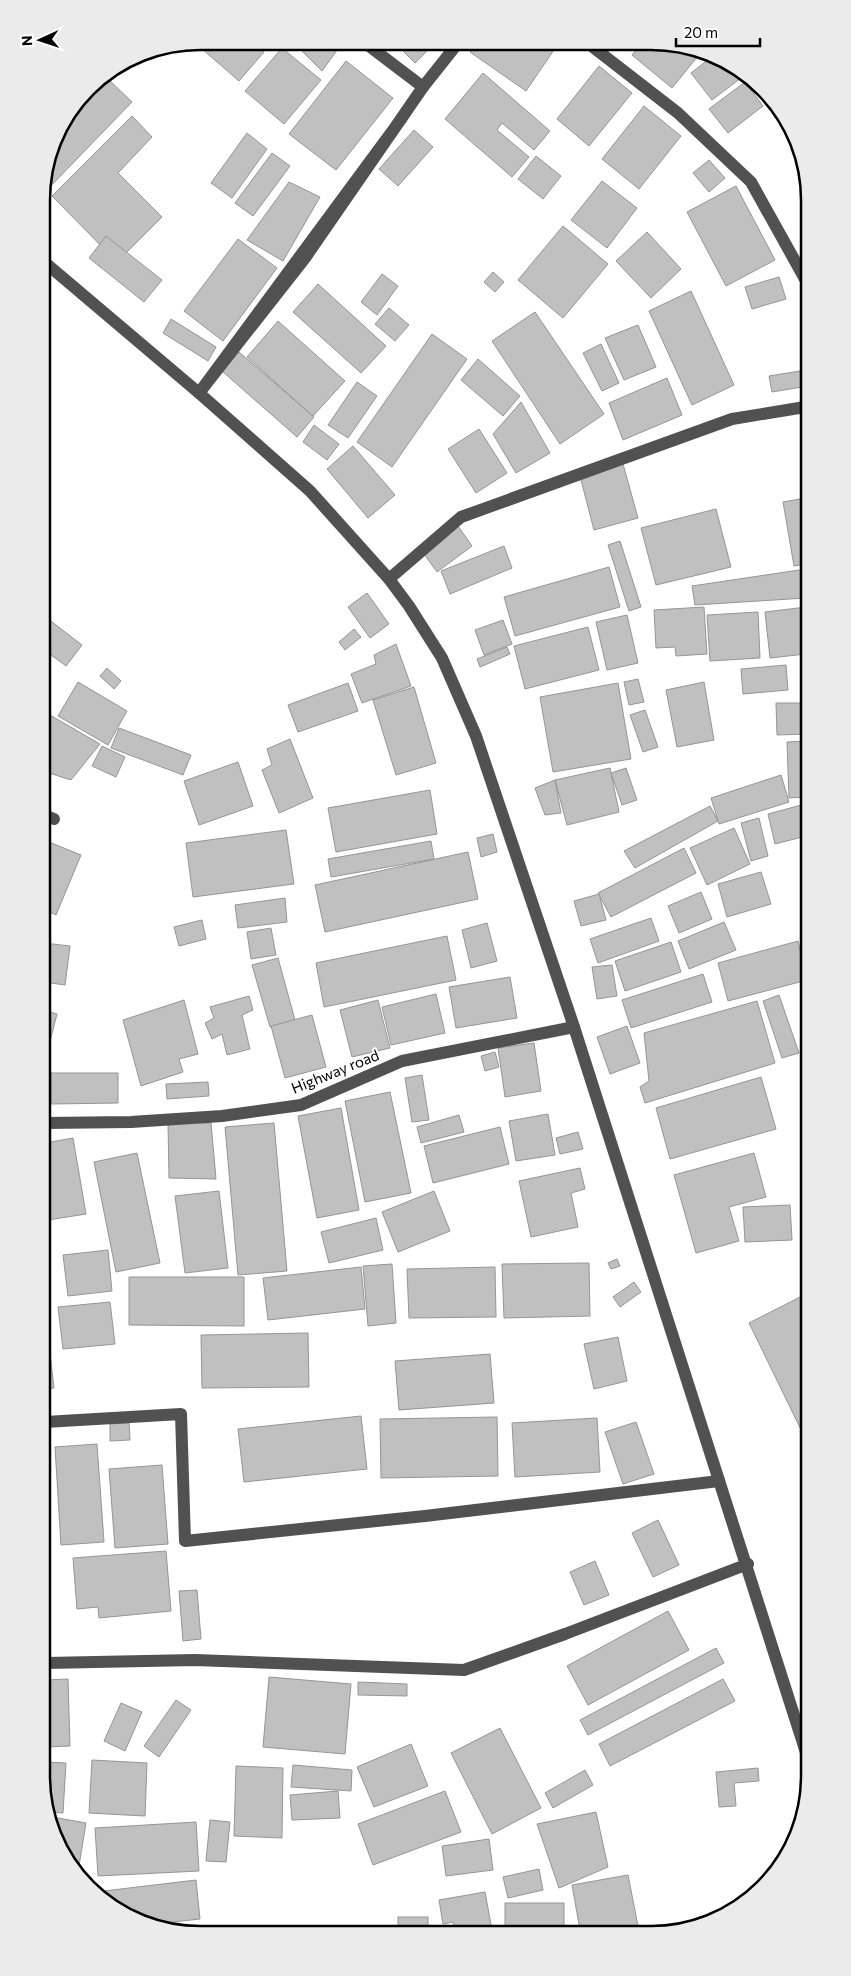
<svg xmlns="http://www.w3.org/2000/svg" width="851" height="1976" viewBox="0 0 851 1976" font-family="Commissioner,sans-serif">
	<rect width="100%" height="100%" fill="#fff"/>
	<g fill="#c0c0c0" stroke="#959595">
		<path d="M200 41 253 42 264 52 239 81 194 42Z"/>
		<path d="M293 42H343L322 71Z"/>
		<path d="M394 42 425 43 430 48 415 63Z"/>
		<path d="M477 43H557L558 44 526 91 470 52Z"/>
		<path d="M641 44H682L702 51 672 88 632 55Z"/>
		<path d="M282 48 321 80 284 124 245 91Z"/>
		<path d="M714 55 745 75 712 100 691 73Z"/>
		<path d="M346 61 393 98 336 170 289 134Z"/>
		<path d="M599 66 632 93 589 146 557 119Z"/>
		<path d="M483 73 550 131 534 150 502 123 497 130 529 157 512 177 445 119Z"/>
		<path d="M108 79 132 102 44 193 42 190 57 132Z"/>
		<path d="M745 82 763 106 728 133 709 109Z"/>
		<path d="M644 106 681 136 639 189 602 159Z"/>
		<path d="M132 116 152 137 118 173 162 217 117 262 52 196Z"/>
		<path d="M414 130 433 147 398 186 379 169Z"/>
		<path d="M247 133 267 149 232 198 211 183Z"/>
		<path d="M796 145 804 159V166L791 149Z"/>
		<path d="M272 153 290 166 253 216 235 203Z"/>
		<path d="M536 156 561 176 543 199 518 179Z"/>
		<path d="M709 160 725 178 709 192 693 173Z"/>
		<path d="M602 181 637 208 607 248 571 220Z"/>
		<path d="M289 182 320 197 283 261 247 240Z"/>
		<path d="M736 186 775 260 726 286 687 212Z"/>
		<path d="M563 226 608 264 563 318 518 280Z"/>
		<path d="M647 232 681 269 651 298 616 261Z"/>
		<path d="M106 236 162 280 144 302 89 258Z"/>
		<path d="M238 239 277 268 223 341 184 311Z"/>
		<path d="M493 272 504 282 495 292 484 282Z"/>
		<path d="M382 274 398 286 377 315 361 302Z"/>
		<path d="M779 277 786 299 752 309 745 287Z"/>
		<path d="M318 284 386 346 361 373 293 312Z"/>
		<path d="M691 291 734 385 692 405 649 311Z"/>
		<path d="M389 308 409 325 395 341 375 324Z"/>
		<path d="M535 312 604 414 560 444 492 341Z"/>
		<path d="M171 319 216 347 208 361 163 333Z"/>
		<path d="M278 321 345 381 313 416 247 357Z"/>
		<path d="M638 325 656 367 624 380 605 338Z"/>
		<path d="M432 334 467 359 392 467 357 442Z"/>
		<path d="M601 344 619 383 602 391 583 353Z"/>
		<path d="M239 352 314 417 297 437 222 371Z"/>
		<path d="M478 359 520 396 503 416 461 380Z"/>
		<path d="M800 371 802 387 772 392 769 376Z"/>
		<path d="M667 378 682 415 623 440 609 403Z"/>
		<path d="M357 382 377 396 348 438 328 425Z"/>
		<path d="M521 402 550 453 516 473 493 434Z"/>
		<path d="M314 425 339 444 327 460 303 442Z"/>
		<path d="M479 429 507 473 476 493 448 449Z"/>
		<path d="M353 446 395 495 368 518 327 469Z"/>
		<path d="M623 464 638 518 594 530 580 476Z"/>
		<path d="M805 498 806 564 794 566 783 502Z"/>
		<path d="M716 509 731 567 656 585 641 528Z"/>
		<path d="M458 526 472 546 437 572 422 551Z"/>
		<path d="M620 541 641 607 629 611 608 545Z"/>
		<path d="M504 546 512 568 450 594 441 571Z"/>
		<path d="M609 567 620 607 515 636 504 597Z"/>
		<path d="M806 569V598L695 605 692 586Z"/>
		<path d="M367 593 389 624 370 638 348 607Z"/>
		<path d="M704 607 707 654 676 656 675 647 656 648 654 610Z"/>
		<path d="M806 607V654L770 658 765 612Z"/>
		<path d="M758 612 760 658 710 661 707 615Z"/>
		<path d="M43 615 82 645 66 666 43 649Z"/>
		<path d="M627 615 638 663 607 670 596 622Z"/>
		<path d="M503 620 512 644 484 655 475 630Z"/>
		<path d="M588 627 599 670 525 689 514 646Z"/>
		<path d="M354 629 361 637 345 650 339 642Z"/>
		<path d="M396 644 411 686 362 703 351 674 376 664 374 655Z"/>
		<path d="M507 647 510 654 480 667 477 659Z"/>
		<path d="M786 665 788 690 743 694 741 669Z"/>
		<path d="M107 668 121 681 114 689 100 676Z"/>
		<path d="M638 679 644 702 629 705 624 682Z"/>
		<path d="M78 682 127 711 108 745 58 716Z"/>
		<path d="M704 682 714 740 677 747 666 690Z"/>
		<path d="M348 683 358 711 298 732 288 705Z"/>
		<path d="M618 683 631 759 553 772 540 697Z"/>
		<path d="M414 687 436 763 396 775 373 700Z"/>
		<path d="M776 703H806V734L777 735Z"/>
		<path d="M645 710 658 747 643 752 630 715Z"/>
		<path d="M43 711 100 744 71 780 43 771V748L49 739 43 735Z"/>
		<path d="M119 728 191 755 183 775 111 748Z"/>
		<path d="M290 739 313 798 279 813 262 770 272 765 267 749Z"/>
		<path d="M806 741V797L789 798 787 742Z"/>
		<path d="M102 746 125 757 116 777 92 766Z"/>
		<path d="M238 762 253 806 199 825 184 781Z"/>
		<path d="M610 768 619 812 567 825 555 780Z"/>
		<path d="M626 768 637 800 622 805 611 773Z"/>
		<path d="M781 775 789 802 719 824 711 798Z"/>
		<path d="M555 780 561 813 545 815 535 788Z"/>
		<path d="M430 790 437 834 336 852 328 808Z"/>
		<path d="M805 804 806 836 775 844 768 814Z"/>
		<path d="M710 806 718 821 635 868 624 851Z"/>
		<path d="M759 818 768 856 751 861 741 823Z"/>
		<path d="M734 828 750 864 707 885 690 848Z"/>
		<path d="M286 830 294 884 193 897 186 843Z"/>
		<path d="M493 834 497 852 481 857 477 838Z"/>
		<path d="M44 840 81 855 56 915 44 909Z"/>
		<path d="M431 841 434 859 331 877 328 859Z"/>
		<path d="M684 848 696 873 611 917 598 893Z"/>
		<path d="M468 852 478 899 325 932 315 885Z"/>
		<path d="M761 872 771 904 727 917 718 884Z"/>
		<path d="M701 892 712 919 679 933 668 906Z"/>
		<path d="M599 894 606 920 581 926 574 901Z"/>
		<path d="M285 898 287 922 238 928 235 905Z"/>
		<path d="M651 918 659 941 598 963 590 939Z"/>
		<path d="M202 920 206 939 179 946 174 927Z"/>
		<path d="M724 922 736 950 689 969 678 941Z"/>
		<path d="M487 923 497 961 471 968 462 930Z"/>
		<path d="M271 928 276 955 251 959 247 932Z"/>
		<path d="M447 936 456 980 324 1007 316 963Z"/>
		<path d="M798 941 807 980 728 1001 718 963Z"/>
		<path d="M671 942 681 972 625 991 615 961Z"/>
		<path d="M44 943 70 946 65 985 44 982Z"/>
		<path d="M278 958 295 1020 270 1027 252 965Z"/>
		<path d="M612 965 617 996 597 999 592 967Z"/>
		<path d="M703 974 712 1002 631 1028 622 1000Z"/>
		<path d="M510 977 517 1018 456 1028 449 987Z"/>
		<path d="M436 994 445 1033 391 1045 382 1007Z"/>
		<path d="M779 995 799 1053 782 1058 763 1001Z"/>
		<path d="M249 996 253 1010 242 1015 250 1049 227 1055 222 1034 212 1039 205 1023 214 1018 210 1007Z"/>
		<path d="M184 1000 198 1054 179 1059 183 1072 141 1086 123 1020Z"/>
		<path d="M378 1000 390 1048 352 1057 340 1010Z"/>
		<path d="M757 1001 775 1063 645 1103 640 1087 649 1081 644 1033Z"/>
		<path d="M44 1010 57 1014 44 1065Z"/>
		<path d="M312 1015 326 1067 285 1078 271 1026Z"/>
		<path d="M627 1026 640 1063 610 1074 597 1037Z"/>
		<path d="M534 1043 541 1091 505 1097 498 1048Z"/>
		<path d="M495 1052 499 1067 485 1071 481 1056Z"/>
		<path d="M51 1073H118V1103L51 1104Z"/>
		<path d="M422 1075 429 1120 412 1122 405 1078Z"/>
		<path d="M761 1077 776 1129 670 1159 656 1108Z"/>
		<path d="M208 1082 209 1096 167 1099 166 1084Z"/>
		<path d="M390 1092 411 1193 365 1202 345 1101Z"/>
		<path d="M341 1108 359 1210 317 1218 298 1116Z"/>
		<path d="M548 1114 555 1155 516 1161 509 1121Z"/>
		<path d="M459 1115 464 1132 421 1143 417 1127Z"/>
		<path d="M168 1123H211L216 1179 169 1178Z"/>
		<path d="M274 1123 287 1271 238 1275 225 1127Z"/>
		<path d="M500 1127 509 1164 433 1183 424 1146Z"/>
		<path d="M578 1132 583 1149 560 1154 556 1138Z"/>
		<path d="M73 1138 86 1214 48 1220 45 1201V1143Z"/>
		<path d="M137 1153 160 1263 116 1272 94 1162Z"/>
		<path d="M754 1153 766 1197 729 1207 739 1241 696 1253 674 1175Z"/>
		<path d="M580 1168 585 1189 571 1193 578 1227 531 1237 519 1181Z"/>
		<path d="M219 1191 228 1268 185 1273 175 1196Z"/>
		<path d="M434 1191 450 1231 398 1252 382 1212Z"/>
		<path d="M790 1205 792 1240 745 1242 743 1207Z"/>
		<path d="M376 1218 383 1250 329 1263 321 1232Z"/>
		<path d="M108 1250 112 1291 68 1296 63 1255Z"/>
		<path d="M617 1259 620 1266 611 1269 608 1263Z"/>
		<path d="M589 1263 590 1316 504 1318 502 1264Z"/>
		<path d="M392 1264 396 1323 368 1326 363 1266Z"/>
		<path d="M361 1267 365 1309 268 1320 263 1278Z"/>
		<path d="M495 1267 496 1317 409 1318 407 1269Z"/>
		<path d="M129 1277H244V1326L129 1325Z"/>
		<path d="M634 1282 641 1292 620 1307 613 1297Z"/>
		<path d="M808 1293V1444L749 1323Z"/>
		<path d="M110 1302 115 1344 63 1349 58 1307Z"/>
		<path d="M308 1333 309 1387 202 1388 201 1335Z"/>
		<path d="M618 1337 627 1381 594 1389 584 1344Z"/>
		<path d="M49 1345 54 1388 45 1389V1346Z"/>
		<path d="M490 1354 494 1403 399 1410 395 1361Z"/>
		<path d="M361 1416 367 1469 244 1482 238 1429Z"/>
		<path d="M497 1417 498 1476 381 1478 380 1419Z"/>
		<path d="M597 1418 600 1472 515 1477 512 1423Z"/>
		<path d="M636 1422 654 1474 623 1484 605 1432Z"/>
		<path d="M129 1423 130 1440 110 1441V1424Z"/>
		<path d="M97 1444 104 1542 61 1545 55 1447Z"/>
		<path d="M162 1465 168 1544 115 1548 109 1469Z"/>
		<path d="M658 1520 679 1565 653 1577 632 1533Z"/>
		<path d="M166 1551 171 1611 99 1618 98 1607 77 1609 73 1558Z"/>
		<path d="M595 1561 609 1595 584 1605 570 1572Z"/>
		<path d="M197 1590 201 1639 183 1641 179 1591Z"/>
		<path d="M668 1611 689 1650 588 1705 567 1666Z"/>
		<path d="M716 1648 724 1663 588 1735 580 1720Z"/>
		<path d="M269 1677 351 1684 345 1754 263 1747Z"/>
		<path d="M68 1679 70 1746 46 1747V1680Z"/>
		<path d="M723 1679 735 1701 610 1766 599 1744Z"/>
		<path d="M358 1682 407 1684V1696L358 1695Z"/>
		<path d="M176 1700 191 1710 159 1757 144 1746Z"/>
		<path d="M121 1703 142 1712 125 1751 104 1741Z"/>
		<path d="M500 1728 541 1808 492 1834 451 1753Z"/>
		<path d="M411 1744 428 1786 374 1807 357 1767Z"/>
		<path d="M92 1760 147 1763 145 1816 89 1813Z"/>
		<path d="M46 1762 66 1763 63 1813 47 1812Z"/>
		<path d="M293 1765 352 1770 351 1791 291 1787Z"/>
		<path d="M236 1766 283 1768 282 1838 234 1836Z"/>
		<path d="M758 1768 759 1781 734 1783 736 1806 719 1807 716 1772Z"/>
		<path d="M585 1770 593 1785 553 1808 545 1793Z"/>
		<path d="M338 1791 340 1818 292 1820 290 1795Z"/>
		<path d="M445 1791 461 1832 373 1865 358 1824Z"/>
		<path d="M596 1812 608 1867 559 1888 537 1824Z"/>
		<path d="M47 1816 86 1823 79 1866 70 1865 63 1856Z"/>
		<path d="M210 1820 230 1822 226 1862 206 1861Z"/>
		<path d="M196 1822 199 1871 98 1876 95 1828Z"/>
		<path d="M489 1839 493 1870 446 1876 442 1846Z"/>
		<path d="M539 1869 543 1890 508 1898 503 1877Z"/>
		<path d="M628 1875 638 1926 620 1930H580L572 1885Z"/>
		<path d="M196 1880 200 1919 154 1924 105 1900 104 1891Z"/>
		<path d="M485 1892 492 1930H454L453 1922 443 1924 439 1900Z"/>
		<rect x="505" y="1903" width="59" height="27"/>
		<rect x="398" y="1917" width="30" height="14"/>
		<path d="M226 1926V1931L191 1932V1927Z"/>
	</g>
	<g fill="none" stroke-linecap="round" stroke-linejoin="round">
		<g stroke="#515151" stroke-width="12">
			<path d="M589 44 678 113 751 182 805 279"/>
			<path d="M369 46 423 87"/>
			<path d="M402 118 199 393 305 258 423 87 458 43"/>
			<path d="M42 260 199 393 310 491 389 579 409 606 442 658 476 736 574 1027 809 1762"/>
			<path d="M389 579 461 517 732 419 805 407"/>
			<path d="M44 815 54 819"/>
			<path d="M44 1123 131 1122 222 1116 301 1105 402 1061 574 1027"/>
			<path d="M45 1422 181 1414 185 1541 425 1516 719 1481"/>
			<path d="M46 1663 195 1660 464 1670 565 1634 748 1564"/>
		</g>
	</g>
	<g text-anchor="middle" dominant-baseline="central" stroke-width="4" stroke-linejoin="round" paint-order="stroke">
		<g font-size="15" fill="#000" stroke="#fff">
			<text transform="translate(335 1071) rotate(-22)">Highway road</text>
		</g>
	</g>
	<path d="M0 0H851V1976H0ZM200 50H651A150 150 0 0 1 801 200V1776A150 150 0 0 1 651 1926H200A150 150 0 0 1 50 1776V200A150 150 0 0 1 200 50Z" fill="#ebebeb" fill-rule="evenodd"/>
	<path fill="none" stroke="#000" stroke-width="2.5" d="M200 50H651A150 150 0 0 1 801 200V1776A150 150 0 0 1 651 1926H200A150 150 0 0 1 50 1776V200A150 150 0 0 1 200 50Z"/>
	<g transform="translate(40 40) rotate(267)" stroke="#ffffff" stroke-width="4" paint-order="stroke">
	<path d="M0-4L9 19L0 12L-9 19Z" fill="#000000"/>
	<text y="-8" font-size="14" font-weight="bold" text-anchor="middle" fill="#000000">N</text>
	</g>
	<path d="M676 38v8h84v-8" fill="none" stroke="#000000" stroke-width="2.5"/>
	<text x="684" y="38" font-size="15" fill="#000000" stroke="#ffffff" stroke-width="4" paint-order="stroke">20 m</text>
</svg>
